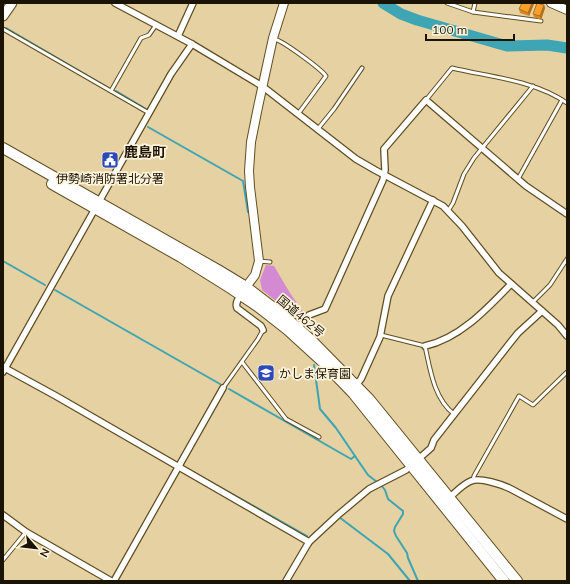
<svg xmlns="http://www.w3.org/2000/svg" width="570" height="584" viewBox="0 0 570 584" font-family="Mulish,'Noto Sans JP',sans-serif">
	<rect width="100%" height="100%" fill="#e5d1a1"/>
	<path fill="#d48ad3" d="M266 265 274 266 290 293 305 315 300 320 262 290 260 280Z"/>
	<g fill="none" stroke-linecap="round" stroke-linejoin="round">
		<g stroke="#3da5b3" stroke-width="2">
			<path d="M6 28 107 87"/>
			<path d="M116 91 146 109"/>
			<path d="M148 127 243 181 248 212"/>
			<path d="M3 261 45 285"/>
			<path d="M55 290 220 384"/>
			<path d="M314 365 320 409 336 428 355 456"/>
			<path d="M229 389 351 459 355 456 368 475 377 482"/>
			<path d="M193 472 307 536"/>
			<path d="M381 485 385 490 388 499 403 511V514L395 527 394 531 396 536 407 553 408 558 418 581"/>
			<path d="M339 517 388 554 410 581"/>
		</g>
		<path stroke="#3da5b3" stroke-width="11" d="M383 3 401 14 417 20 493 42 507 46 547 45 567 48"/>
		<g stroke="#604e21" stroke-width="5">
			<g id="lane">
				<path d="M447 3 473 12 541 21"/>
				<path d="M473 12 475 3"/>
				<path d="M3 29 149 113"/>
				<path d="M274 39C282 40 321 69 326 76L298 114"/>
				<path d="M111 91 141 38 149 35 156 25"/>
				<path d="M426 100 452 68C490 77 534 80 567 103"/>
				<path d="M317 130 334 109 362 68"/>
				<path d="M518 179 562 100"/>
				<path d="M448 211 453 203 464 174 474 158 533 86"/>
				<path d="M259 261 270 262"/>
				<path d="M533 302 550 285 567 259"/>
				<path d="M381 335 425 346C430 369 434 399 454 414"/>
				<path d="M242 362 286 419 319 437"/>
				<path d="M223 388 258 339 263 330"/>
				<path d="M473 480 474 476 519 396 533 405 567 372"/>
				<path d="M3 560 26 532"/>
			</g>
		</g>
		<g stroke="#604e21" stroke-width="8">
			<g id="street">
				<path d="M115 3 192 44 262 86 356 159 375 170 443 206 462 226 499 273 558 325 567 336"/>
				<path d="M178 36 193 3"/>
				<path d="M241 295C238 299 235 303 237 308L261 326 263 330"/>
				<path d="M297 328 309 315 325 309 383 180 385 170 384 149 426 100 526 186 567 214"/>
				<path d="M425 346C459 339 487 309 511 284"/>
				<path d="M3 367 56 396 309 542"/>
				<path d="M3 372 171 74 192 44"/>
				<path d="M356 385 361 379 380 337 388 296 433 200"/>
				<path d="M449 498C456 492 463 484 471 481 480 477 503 485 511 489L567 519"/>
				<path d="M3 515 26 532 111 581"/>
				<path d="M114 581 223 388"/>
				<path d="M286 581 309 542 338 515 369 489 406 470 423 455 431 448 434 440 452 417 510 343 518 333 542 311"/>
			</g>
		</g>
		<g stroke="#604e21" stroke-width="10">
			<g id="secondary">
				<path d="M551 3 567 10"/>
				<path d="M243 291 255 275 259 261 250 187 249 171 251 142 258 107 273 38 284 3"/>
			</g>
		</g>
		<g stroke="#604e21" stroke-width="11">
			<path id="primary" d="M3 16 12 3"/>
		</g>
		<g stroke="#604e21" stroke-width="12">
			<g id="highway">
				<path d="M3 148 218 270 246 287 284 316 311 340 369 399 517 581"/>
				<path d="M52 184 181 257 232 289 260 308 288 330 323 362 353 393 504 581"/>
			</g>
		</g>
		<use href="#lane" stroke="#fff" stroke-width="3"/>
		<use href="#street" stroke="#fff" stroke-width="5.5"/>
		<use href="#secondary" stroke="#fff" stroke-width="8"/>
		<use href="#primary" stroke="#fff" stroke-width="9"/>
		<use href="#highway" stroke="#fff" stroke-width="10"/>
	</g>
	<g fill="#d68a25">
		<path d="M534 4 529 16 520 13 519 9Z"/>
		<path d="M544 5 545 8 541 20 534 17 533 14Z"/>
	</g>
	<g fill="#ae701e">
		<path d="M532 3H534V4L529 16 528 13Z"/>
		<path d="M544 5 545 8 541 20 540 16Z"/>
	</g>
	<g fill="#f9a02b" stroke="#ae701e">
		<path d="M522 3H532L528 13 519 9Z"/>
		<path d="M537 3 544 5 540 16 533 14Z"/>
	</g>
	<defs>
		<g id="civic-square" transform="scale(0.9)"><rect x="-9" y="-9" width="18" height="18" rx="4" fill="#2b49b9" stroke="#fdf3db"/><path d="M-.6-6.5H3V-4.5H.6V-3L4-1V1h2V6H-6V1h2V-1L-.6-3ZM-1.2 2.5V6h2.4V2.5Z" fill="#fff"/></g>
		<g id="school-square" transform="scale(0.9)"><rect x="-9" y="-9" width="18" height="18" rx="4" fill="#2b49b9" stroke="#fdf3db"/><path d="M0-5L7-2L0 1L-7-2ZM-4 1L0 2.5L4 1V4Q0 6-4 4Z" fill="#fff"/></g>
	</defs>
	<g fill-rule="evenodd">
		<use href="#civic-square" x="110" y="160"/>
		<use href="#school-square" x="266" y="373"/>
	</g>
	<g text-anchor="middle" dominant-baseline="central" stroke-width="3.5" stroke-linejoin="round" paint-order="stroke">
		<g font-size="12" fill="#1b1303" stroke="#fdf3db">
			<text x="110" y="178">伊勢崎消防署北分署</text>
			<text x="279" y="373" text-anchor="start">かしま保育園</text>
		</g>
		<g font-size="12" fill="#1b1303" stroke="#fdf3db">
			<text transform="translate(301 316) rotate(40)">国道462号</text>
		</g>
		<g font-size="14" font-weight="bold" fill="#1b1303" stroke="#fdf3db">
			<text x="145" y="152">鹿島町</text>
		</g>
	</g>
	<rect width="570" height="584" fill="none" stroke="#1b1303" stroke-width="8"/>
	<g transform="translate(36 548) rotate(118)" stroke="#fdf3db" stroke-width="3" paint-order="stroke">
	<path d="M0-3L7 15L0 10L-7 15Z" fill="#1b1303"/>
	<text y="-6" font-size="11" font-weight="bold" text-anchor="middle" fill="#1b1303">N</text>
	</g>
	<path d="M426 34v6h88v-6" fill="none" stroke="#1b1303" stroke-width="2"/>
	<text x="432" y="34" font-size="12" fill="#1b1303" stroke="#fdf3db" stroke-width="3" paint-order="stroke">100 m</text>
</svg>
